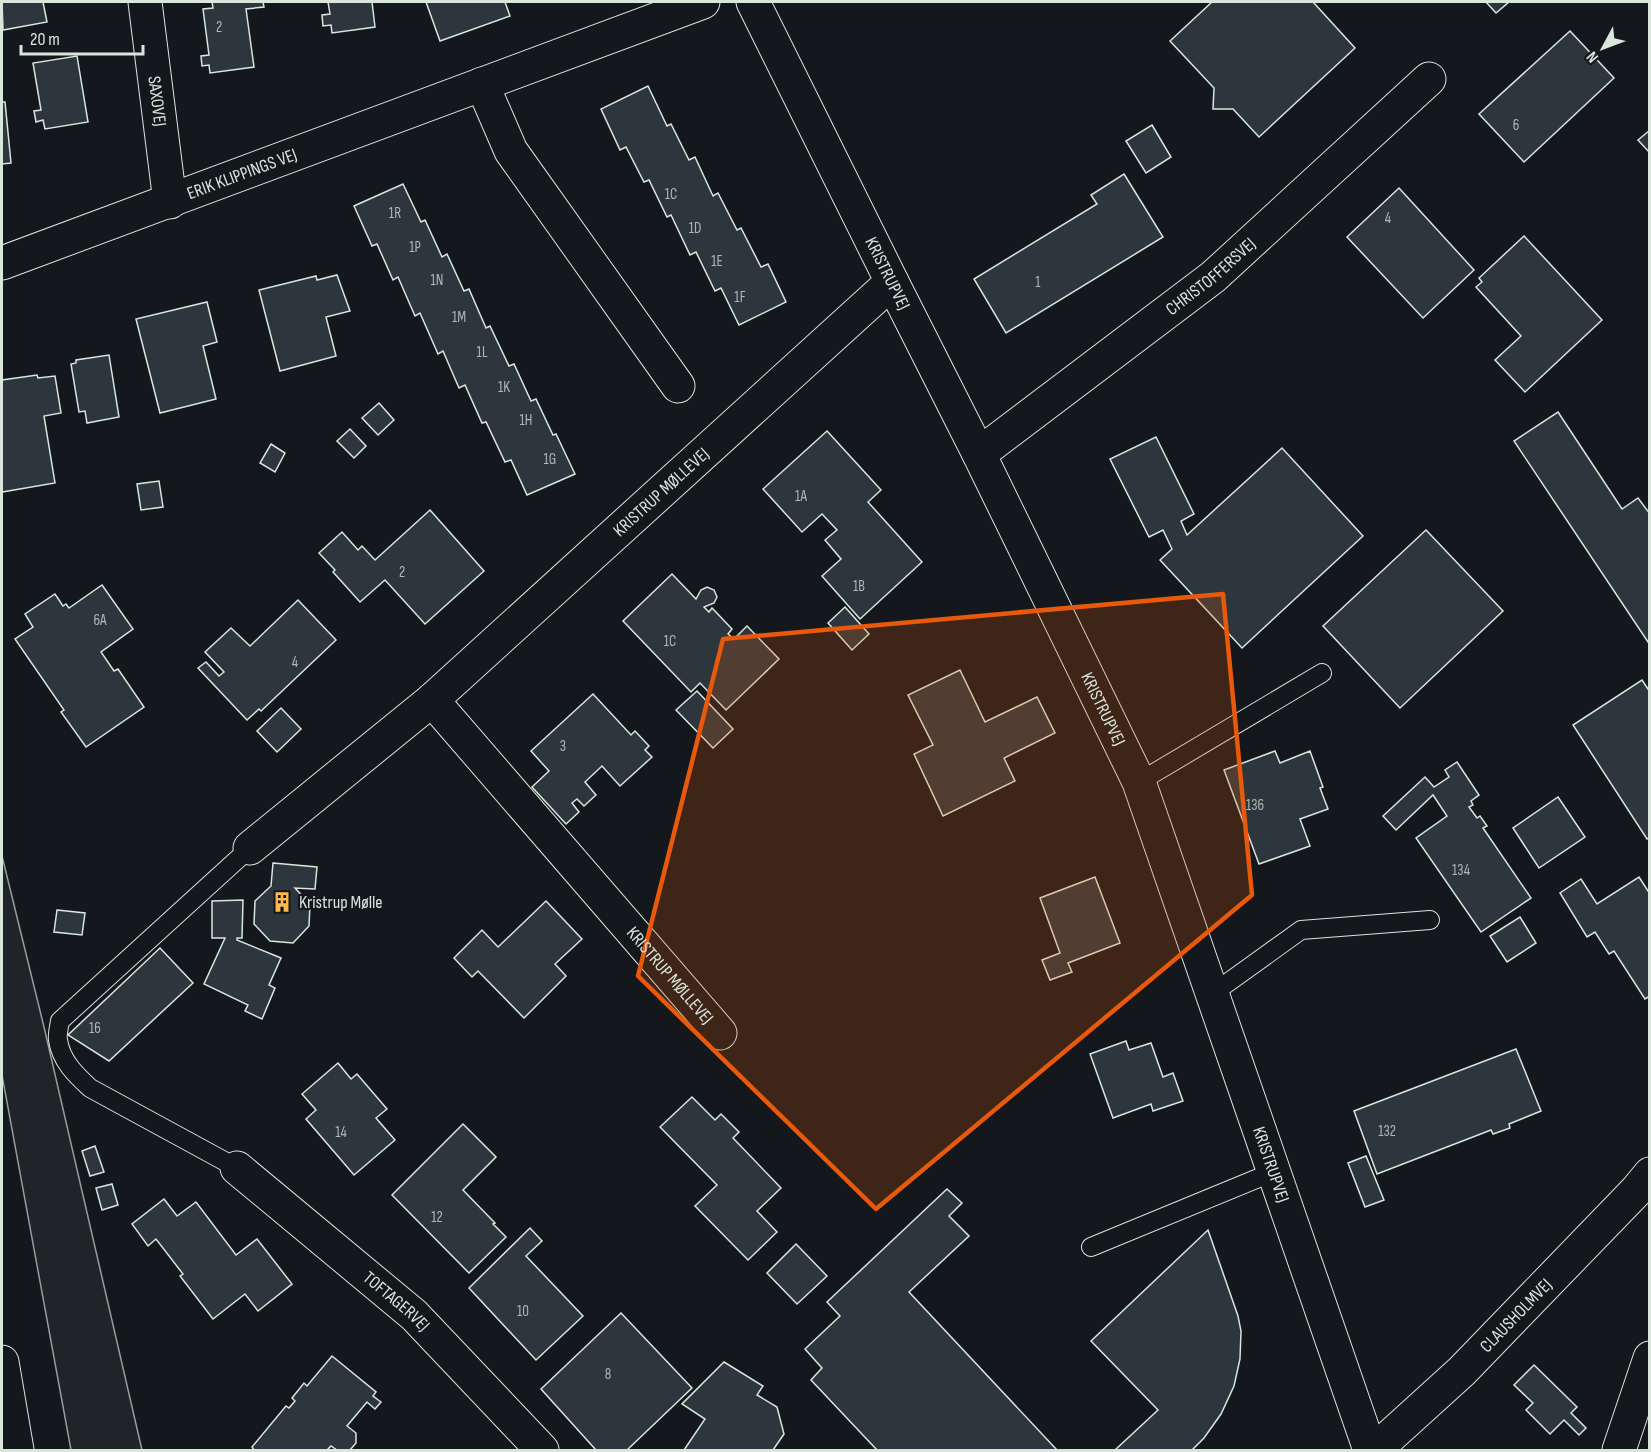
<svg xmlns="http://www.w3.org/2000/svg" width="1651" height="1452" viewBox="0 0 1651 1452" font-family="'Sofia Sans Condensed',sans-serif">
	<rect width="100%" height="100%" fill="#14181c"/>
	<path fill="#202428" stroke="#939e99" stroke-width="1.5" d="M2 856 44 1027 142 1450H71L2 1075Z"/>
	<g fill="#2c363c" stroke="#d8e6dc" stroke-width="1.5">
		<path d="M2 2H43L47 22 3 30Z"/>
		<path d="M212 2H263L264 7 246 9 254 67 210 73 209 65 202 66 201 56 209 55 203 9 213 8Z"/>
		<path d="M328 2H372L375 27 332 33 331 25 323 26 322 15 330 14Z"/>
		<path d="M426 2H505L510 16 440 41Z"/>
		<path d="M1212 2H1313L1355 48 1259 137 1233 109H1213L1214 88 1170 41Z"/>
		<path d="M1486 2H1509L1496 13Z"/>
		<path d="M1570 31 1614 78 1524 162 1479 114Z"/>
		<path d="M77 56 88 122 45 129 43 120 36 122 34 111 41 110 33 63Z"/>
		<path d="M648 86 667 126 671 124 689 160 695 157 713 196 718 193 737 230 741 228 761 267 768 264 786 302 739 325 721 288 715 291 696 252 690 255 671 215 667 217 649 180 644 182 626 147 620 150 601 109Z"/>
		<path d="M2 102H5L11 163 2 164Z"/>
		<path d="M1152 125 1171 157 1146 173 1126 141Z"/>
		<path d="M1650 130V151L1649 152 1638 140Z"/>
		<path d="M1124 174 1163 237 1006 333 974 279 1097 204 1091 195Z"/>
		<path d="M403 184 421 222 425 220 442 257 447 254 464 291 469 289 486 328 490 326 509 366 514 364 531 401 536 399 553 435 556 434 575 474 527 495 511 460 505 462 486 422 482 423 465 385 459 388 443 351 438 354 420 313 415 316 398 277 393 280 377 244 372 246 354 206Z"/>
		<path d="M1399 188 1474 270 1423 318 1347 237Z"/>
		<path d="M1524 236 1602 320 1525 392 1495 360 1521 336 1476 287 1482 282 1479 278Z"/>
		<path d="M337 275 350 311 326 317 336 356 280 371 259 290 316 276 317 280Z"/>
		<path d="M207 302 217 342 203 346 216 399 160 413 136 319Z"/>
		<path d="M109 355 119 417 87 423 85 411 79 412 71 364 76 363V360Z"/>
		<path d="M37 375 38 378 55 376 61 413 44 416 55 483 2 492V380Z"/>
		<path d="M379 403 394 420 378 435 362 418Z"/>
		<path d="M1558 412 1622 509 1638 498 1650 514V645L1514 441Z"/>
		<path d="M350 429 366 446 354 458 337 441Z"/>
		<path d="M827 431 881 490 868 502 922 562 860 619 822 576 841 559 825 540 837 530 822 514 802 532 763 489Z"/>
		<path d="M1156 437 1194 514 1181 521 1187 535 1282 448 1363 536 1242 648 1160 560 1172 549 1163 530 1149 537 1110 459Z"/>
		<path d="M271 444 285 453 275 472 260 463Z"/>
		<path d="M159 481 163 507 141 510 137 484Z"/>
		<path d="M430 510 484 571 425 624 385 580 360 602 333 572 335 570 319 553 342 532 358 550 362 546 375 560Z"/>
		<path d="M1426 530 1503 611 1400 708 1323 626Z"/>
		<path d="M672 574 696 599 701 590 707 587 714 590 717 597 714 603 704 607 709 612 712 608 732 629 728 634 734 639 747 626 779 659 726 710 700 683 691 692 623 621Z"/>
		<path d="M102 585 133 629 101 652 114 671 118 669 144 707 86 747 61 712 64 710 15 639 33 627 25 614 55 594 63 606 66 604 69 608Z"/>
		<path d="M298 600 336 640 261 711 259 709 247 720 198 668 206 662 219 676 224 672 205 652 231 628 250 646Z"/>
		<path d="M845 607 869 634 852 650 828 623Z"/>
		<path d="M960 670 985 722 1037 697 1055 733 1004 758 1015 781 943 816 914 754 933 745 908 695Z"/>
		<path d="M1642 680 1650 692V837L1647 839 1573 725Z"/>
		<path d="M697 691 733 729 713 748 676 710Z"/>
		<path d="M593 694 631 735 635 731 649 746 645 750 652 757 620 786 602 766 585 782 596 795 584 806 577 799 572 803 579 812 566 824 532 787 549 771 531 751Z"/>
		<path d="M281 708 301 729 277 752 257 731Z"/>
		<path d="M1275 751 1280 763 1310 751 1323 787 1320 788 1328 809 1300 819 1310 846 1259 864 1224 770Z"/>
		<path d="M1457 762 1479 795 1471 801 1473 805 1469 807 1477 818 1480 816 1487 826 1483 828 1531 898 1481 932 1416 838 1447 816 1433 795 1396 830 1383 816 1425 777 1434 787 1449 777 1445 770Z"/>
		<path d="M1558 797 1585 837 1539 868 1513 828Z"/>
		<path d="M273 863 317 867 315 889 295 888 310 904 309 926 293 943 270 941 254 924 255 901 271 886Z"/>
		<path d="M1095 877 1120 943 1068 963 1072 972 1050 980 1042 960 1060 953 1040 898Z"/>
		<path d="M1639 877 1650 894V996L1645 999 1614 951 1609 954 1595 932 1587 937 1560 893 1581 879 1597 904Z"/>
		<path d="M243 900 242 938H237V940L281 958 269 985 275 988 262 1019 245 1011 248 1005 204 984 225 938H212V901Z"/>
		<path d="M546 901 582 939 555 964 566 976 524 1018 478 971 472 977 454 958 482 930 498 947Z"/>
		<path d="M57 910 85 913 82 935 54 932Z"/>
		<path d="M1520 917 1536 943 1507 962 1490 936Z"/>
		<path d="M160 948 193 983 109 1061 68 1035Z"/>
		<path d="M1126 1041 1129 1050 1151 1043 1163 1077 1173 1073 1183 1101 1153 1111 1151 1104 1113 1118 1090 1054Z"/>
		<path d="M1516 1049 1541 1111 1509 1124 1510 1128 1493 1134 1491 1130 1377 1174 1354 1111Z"/>
		<path d="M338 1063 351 1079 357 1074 387 1109 376 1118 395 1140 354 1175 306 1119 316 1110 302 1094Z"/>
		<path d="M692 1097 715 1120 721 1114 739 1132 733 1138 781 1188 757 1211 777 1232 748 1260 695 1206 717 1185 660 1127Z"/>
		<path d="M463 1124 496 1157 463 1190 495 1223 493 1224 506 1237 469 1273 392 1195Z"/>
		<path d="M95 1146 104 1172 90 1176 82 1151Z"/>
		<path d="M1366 1156 1384 1200 1365 1207 1348 1163Z"/>
		<path d="M112 1184 118 1205 102 1210 96 1188Z"/>
		<path d="M947 1189 962 1203 949 1216 969 1236 909 1292 1057 1450H877L811 1380 822 1368 805 1349 840 1316 827 1302Z"/>
		<path d="M164 1199 177 1216 196 1202 236 1255 257 1239 292 1284 258 1311 245 1294 213 1319 180 1276 183 1274 156 1239 148 1246 132 1224Z"/>
		<path d="M530 1228 542 1241 526 1256 583 1316 536 1360 469 1288Z"/>
		<path d="M1208 1230 1238 1316 1241 1331 1240 1359 1234 1386 1221 1414 1204 1438 1192 1450H1115L1158 1410 1091 1341Z"/>
		<path d="M796 1244 827 1276 797 1304 767 1273Z"/>
		<path d="M621 1313 692 1388 627 1450H596L541 1389Z"/>
		<path d="M332 1356 376 1392 373 1396 381 1402 375 1409 367 1402 347 1426 356 1433V1443L350 1450H337L331 1446 327 1450H254L252 1447 286 1406 289 1408 295 1401 292 1398 304 1383 307 1386Z"/>
		<path d="M724 1362 763 1386 757 1395 777 1407 784 1434 773 1450H684L705 1419 682 1404Z"/>
		<path d="M1534 1365 1577 1407 1571 1413 1586 1428 1579 1435 1564 1420 1550 1434 1526 1410 1533 1403 1514 1385Z"/>
	</g>
	<g fill="none" stroke-linecap="round" stroke-linejoin="round">
		<g stroke="#d8e6dc" stroke-width="20">
			<g id="service">
				<path d="M1139 782 1322 673"/>
				<path d="M1212 994 1301 930 1430 920"/>
				<path d="M237 1168 90 1088C76 1075 61 1061 58 1040 57 1035 59 1027 60 1021L250 848"/>
				<path d="M1091 1247 1273 1172"/>
			</g>
		</g>
		<g stroke="#d8e6dc" stroke-width="35">
			<g id="minor">
				<path id="s1" d="M145 2 170 202"/>
				<path id="s2" d="M753 2 892 282 979 454 1139 782 1370 1450"/>
				<path d="M482 84 511 151 678 386"/>
				<path id="s3" d="M2 263 703 2"/>
				<path id="s4" d="M979 454 1213 277 1429 79"/>
				<path id="s5" d="M432 700 720 1033"/>
				<path id="s6" d="M250 848 432 700 892 282"/>
				<path id="s7" d="M237 1168 414 1315 542 1450"/>
				<path d="M1619 1450 1650 1358"/>
			</g>
		</g>
		<g stroke="#d8e6dc" stroke-width="35">
			<g id="tertiary">
				<path d="M2 1362 17 1450"/>
				<path id="s8" d="M1375 1450 1462 1371 1636 1191 1650 1174"/>
			</g>
		</g>
		<use href="#service" stroke="#14181c" stroke-width="18"/>
		<use href="#minor" stroke="#14181c" stroke-width="33"/>
		<use href="#tertiary" stroke="#14181c" stroke-width="33"/>
	</g>
	<path fill="#e8590c" fill-opacity="0.2" stroke="#e8590c" stroke-width="4.5" stroke-linejoin="round" d="M1223 594 1252 895 876 1209 638 976 723 639Z"/>
	<defs>
		<g id="building-bare" transform="scale(1.62)"><path d="M-4-6H4V6H1V3H-1V6H-4ZM-2.5-4.3h1.7v1.8h-1.7ZM.8-4.3h1.7v1.8H.8ZM-2.5-1h1.7V.8h-1.7ZM.8-1h1.7V.8H.8Z" fill="#ffb74d" stroke="#14181c" stroke-width="2.5" paint-order="stroke"/></g>
	</defs>
	<g fill-rule="evenodd">
		<use href="#building-bare" x="282" y="902"/>
	</g>
	<g text-anchor="middle" dominant-baseline="central" stroke-width="4.5" stroke-linejoin="round" paint-order="stroke">
		<g font-size="15" fill="#adbab4">
			<text x="219" y="27">2</text>
			<text x="1516" y="125">6</text>
			<text x="671" y="194">1C</text>
			<text x="395" y="213">1R</text>
			<text x="1388" y="218">4</text>
			<text x="695" y="228">1D</text>
			<text x="415" y="247">1P</text>
			<text x="717" y="261">1E</text>
			<text x="437" y="280">1N</text>
			<text x="1038" y="282">1</text>
			<text x="740" y="297">1F</text>
			<text x="459" y="317">1M</text>
			<text x="482" y="352">1L</text>
			<text x="504" y="387">1K</text>
			<text x="526" y="420">1H</text>
			<text x="550" y="459">1G</text>
			<text x="801" y="496">1A</text>
			<text x="402" y="572">2</text>
			<text x="859" y="586">1B</text>
			<text x="100" y="620">6A</text>
			<text x="670" y="641">1C</text>
			<text x="295" y="662">4</text>
			<text x="563" y="746">3</text>
			<text x="1255" y="805">136</text>
			<text x="1461" y="870">134</text>
			<text x="95" y="1028">16</text>
			<text x="1387" y="1131">132</text>
			<text x="341" y="1132">14</text>
			<text x="437" y="1217">12</text>
			<text x="523" y="1311">10</text>
			<text x="608" y="1374">8</text>
		</g>
		<g font-size="18" fill="#d8e6dc" stroke="#14181c">
			<text stroke="none"><textPath href="#s1" startOffset="100">SAXOVEJ</textPath></text>
			<text stroke="none"><textPath href="#s3" startOffset="256">ERIK KLIPPINGS VEJ</textPath></text>
			<text stroke="none"><textPath href="#s2" startOffset="303">KRISTRUPVEJ</textPath></text>
			<text stroke="none"><textPath href="#s4" startOffset="292">CHRISTOFFERSVEJ</textPath></text>
			<text stroke="none"><textPath href="#s6" startOffset="544">KRISTRUP MØLLEVEJ</textPath></text>
			<text stroke="none"><textPath href="#s2" startOffset="789">KRISTRUPVEJ</textPath></text>
			<text stroke="none"><textPath href="#s5" startOffset="364">KRISTRUP MØLLEVEJ</textPath></text>
			<text stroke="none"><textPath href="#s2" startOffset="1275">KRISTRUPVEJ</textPath></text>
			<text stroke="none"><textPath href="#s7" startOffset="208">TOFTAGERVEJ</textPath></text>
			<text stroke="none"><textPath href="#s8" startOffset="195">CLAUSHOLMVEJ</textPath></text>
		</g>
		<g font-size="18" fill="#d8e6dc" stroke="#14181c" text-anchor="start">
			<text x="299" y="902">Kristrup Mølle</text>
		</g>
	</g>
	<rect width="1651" height="1452" fill="none" stroke="#d8e6dc" stroke-width="6"/>
	<g transform="translate(1603 48) rotate(229)" stroke="#14181c" stroke-width="4.5" paint-order="stroke">
	<path d="M0-4.5L10 22L0 15L-10 22Z" fill="#d8e6dc"/>
	<text y="-9" font-size="16" font-weight="bold" text-anchor="middle" fill="#d8e6dc">N</text>
	</g>
	<path d="M21 45v9h122v-9" fill="none" stroke="#d8e6dc" stroke-width="3"/>
	<text x="30" y="45" font-size="18" fill="#d8e6dc" stroke="#14181c" stroke-width="4.5" paint-order="stroke">20 m</text>
</svg>
